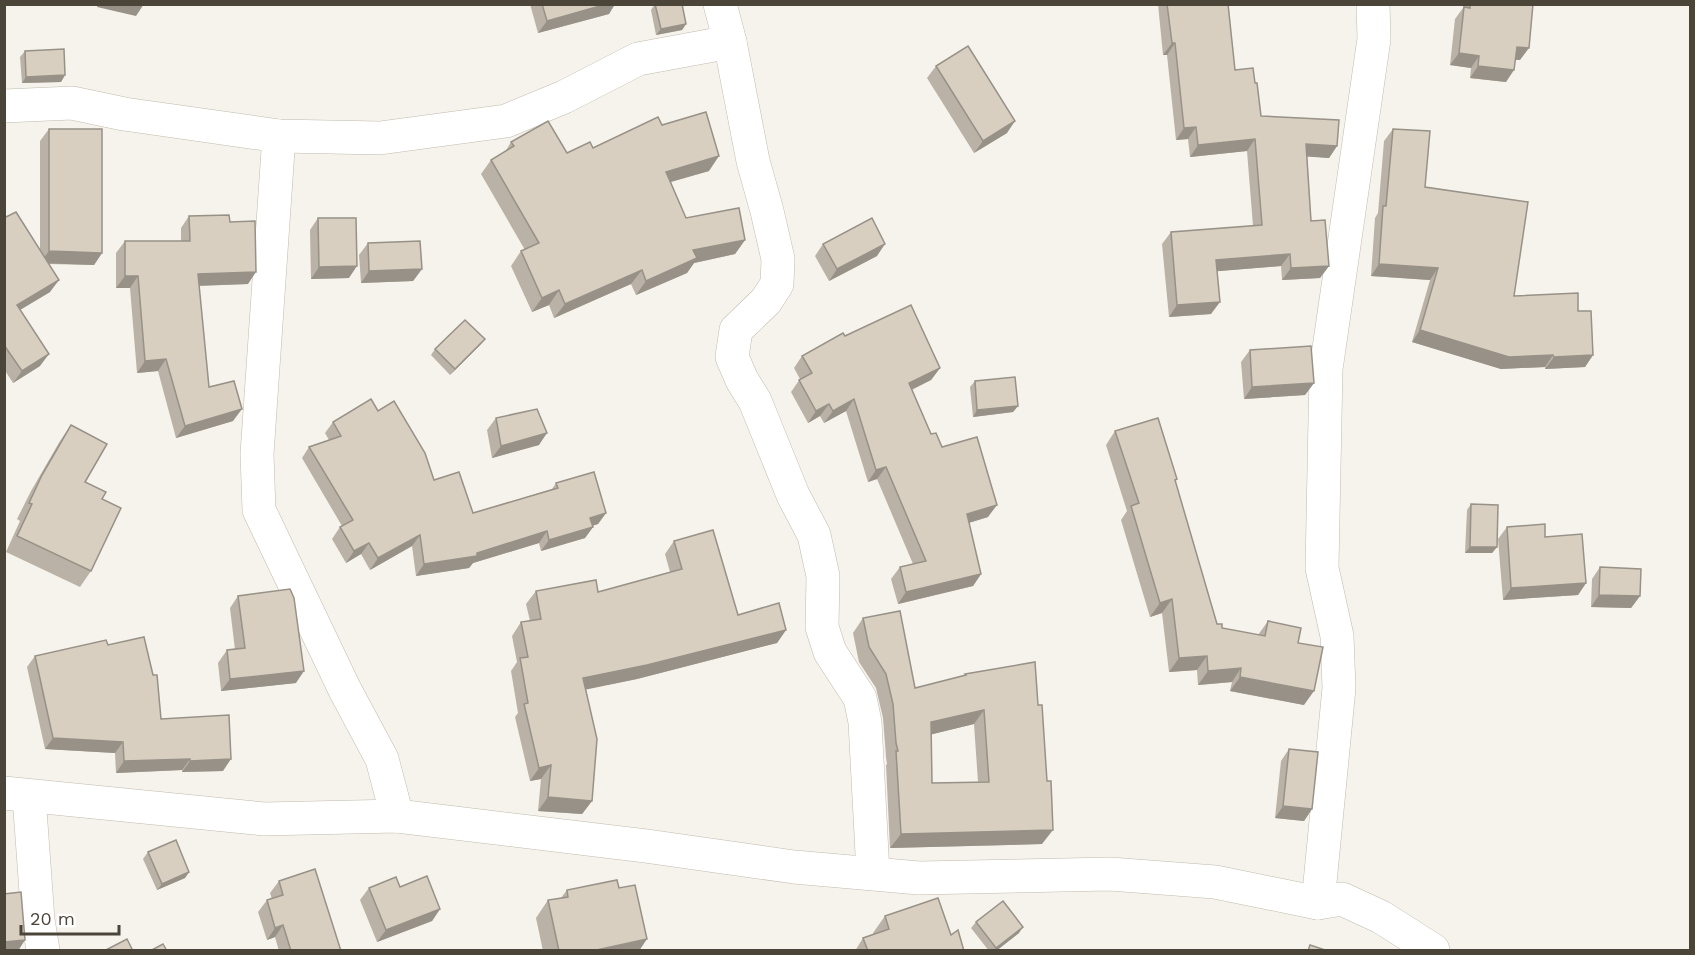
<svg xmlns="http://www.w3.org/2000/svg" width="1695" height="955" viewBox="0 0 1695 955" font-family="'Work Sans',sans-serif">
	<rect width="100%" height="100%" fill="#f6f3ec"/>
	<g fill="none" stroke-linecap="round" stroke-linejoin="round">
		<g stroke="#c2bbae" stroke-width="34">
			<g id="minor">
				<path d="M720 4 730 42 753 161 767 211 778 259 777 284 766 301 736 330 732 357 742 380 755 401 793 495 814 535 823 576 822 627 830 652 860 698 865 722 873 873"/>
				<path d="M4 106 72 103 124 114 279 136 380 138 506 121 564 97 638 59 730 42"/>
				<path d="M279 136 257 454 259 510 345 690 382 759 397 816"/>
				<path d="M4 793 264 819 397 816 646 846 794 867 919 878 1110 874 1215 882 1318 903 1342 899 1381 917 1433 950"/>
				<path d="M29 796 38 920 43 950"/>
				<path d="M1318 903 1339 688 1337 636 1322 568 1326 369 1374 39 1373 4"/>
			</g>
		</g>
		<use href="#minor" stroke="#fff" stroke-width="33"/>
	</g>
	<g fill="#bab2a6" fill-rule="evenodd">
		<path d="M530 4H615L609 14 538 33Z"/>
		<path d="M655 4 686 24 682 30 656 35 651 10Z"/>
		<path d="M1158 4H1228L1235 70 1255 83 1261 116 1337 146 1329 158 1307 156 1311 221 1329 266 1320 278 1282 280 1281 266 1217 271 1211 314 1169 317 1162 244 1171 232 1253 226 1247 151 1190 157 1188 139 1176 140 1167 55H1163Z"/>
		<path d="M1463 4H1533L1520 60H1515L1506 82 1470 78 1471 68 1450 65 1455 19 1463 8Z"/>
		<path d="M25 51 65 75 61 82 22 83 20 57Z"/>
		<path d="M936 66 1007 133 974 153 927 78Z"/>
		<path d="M662 125 709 171 671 182 686 218 745 240 735 254 694 263 687 273 636 295 631 284 554 318 549 305 532 312 511 266 521 251 525 250 481 174 491 160 505 152 511 142 567 153 593 148Z"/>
		<path d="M49 129 102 253 94 265 48 264 50 292 20 310 40 366 13 383 4 369V214L40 251V141Z"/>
		<path d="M1393 129 1425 187 1514 296 1578 311 1593 355 1585 367 1545 369V367L1501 369 1412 342 1430 280 1371 276 1375 218 1378 213 1384 141Z"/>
		<path d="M189 216 230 222 248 284 199 286 209 387 233 421 176 438 158 371 137 373 130 288H116V253L125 241H181V228Z"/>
		<path d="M318 218 349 278 311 279 310 230Z"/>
		<path d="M368 243 422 269 413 281 361 283 359 255Z"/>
		<path d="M823 244 877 256 829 281 815 256Z"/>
		<path d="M845 336 940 368 931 380 912 390 931 434 942 447 988 517 969 523 981 574 973 586 898 604 891 579 900 567 913 564 877 479 868 482 846 411 824 423 820 416 808 423 791 392 800 379 794 368 802 356Z"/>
		<path d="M485 339 480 345 450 375 431 355 435 349Z"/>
		<path d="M1250 350 1314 383 1305 395 1244 399 1241 362Z"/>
		<path d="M975 381 1018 406 1013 412 973 417 970 387Z"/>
		<path d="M378 411 434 480 473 513 552 489 556 483 606 513 598 524 592 526 593 527 585 538 541 551 539 543 473 563 469 568 416 576 412 546 370 570 361 554 346 563 332 539 340 527 342 526 302 458 309 447 329 440 325 433 333 422Z"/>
		<path d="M496 418 539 445 492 458 487 430Z"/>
		<path d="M71 425 85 482 102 499 91 571 80 587 6 552 20 521 17 519 31 491 60 441Z"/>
		<path d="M1115 431 1177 479 1175 481 1217 624 1222 628 1258 635 1268 621 1298 643 1304 705 1230 691 1232 682 1198 685 1197 670 1169 672 1162 613 1150 617 1121 520 1127 511 1106 445Z"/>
		<path d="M1471 504 1497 547 1492 553H1465L1467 510Z"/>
		<path d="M1507 527 1545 537 1586 583 1578 595 1503 600 1498 539Z"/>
		<path d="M674 541 738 615 786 630 777 643 637 679 586 689 592 801 582 814 538 811 541 779 530 781 515 717 518 713 511 671 517 662 512 636 521 622 530 621 526 604 536 591 598 592 670 572 665 554Z"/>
		<path d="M1600 567 1640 596 1631 608 1591 607 1592 579Z"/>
		<path d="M238 596 296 683 221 691 218 663 227 650H235L230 608Z"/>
		<path d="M863 618 915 688 964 676 965 674 1035 662 1042 844 890 848 886 765 887 764 886 757 883 718 876 688 859 662 853 633ZM974 724 978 782 932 783V734Z"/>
		<path d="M108 645 161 719 223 771 182 772V770L116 773 115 753 45 749 27 667 35 656Z"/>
		<path d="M1289 749 1312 809 1304 821 1275 818 1281 761Z"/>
		<path d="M148 852 189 872 185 878 157 890 143 859Z"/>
		<path d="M279 881 341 951H279L275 937 267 940 258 912 267 900 272 899 270 893Z"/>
		<path d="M400 887 440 909 432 921 377 942 360 900 369 888Z"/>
		<path d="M619 888 639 951H543L536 918 548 900 561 898 567 890Z"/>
		<path d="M885 916 951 935 964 951H855L863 938 873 934V933Z"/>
		<path d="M976 922 1019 933 996 951H989L971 928Z"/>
	</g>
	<g fill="#979187">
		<path d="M98 4H144L136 16 97 7Z"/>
		<path d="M607 4H615L609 14 538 33 547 21Z"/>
		<path d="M686 24 682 30 656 35 661 29Z"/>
		<path d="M1172 43H1175L1167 55H1163Z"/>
		<path d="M1517 47 1529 48 1520 60 1508 59Z"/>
		<path d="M1459 53 1479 56 1471 68 1450 65Z"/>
		<path d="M1478 66 1514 70 1506 82 1470 78Z"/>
		<path d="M65 75 61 82 22 83 26 77Z"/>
		<path d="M1015 121 1007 133 974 153 983 141Z"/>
		<path d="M1196 127 1188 139 1176 140 1184 128Z"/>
		<path d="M1255 139 1247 151 1190 157 1198 145Z"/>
		<path d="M1306 144 1337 146 1329 158 1298 156Z"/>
		<path d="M719 156 709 171 656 186 666 172Z"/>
		<path d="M745 240 735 254 694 263 687 273 636 295 646 281 693 250Z"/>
		<path d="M885 244 877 256 829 281 837 269Z"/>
		<path d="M49 251 102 253 94 265 40 263Z"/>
		<path d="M1290 254 1281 266 1208 272 1216 260Z"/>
		<path d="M1379 264 1438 268 1430 280 1371 276Z"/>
		<path d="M357 266 349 278 311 279 319 267Z"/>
		<path d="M1329 266 1320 278 1282 280 1291 268Z"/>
		<path d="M422 269 413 281 361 283 369 271Z"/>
		<path d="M642 270 631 284 554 318 565 304Z"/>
		<path d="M256 272 248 284 190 286 198 274Z"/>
		<path d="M125 276H138L130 288H116Z"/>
		<path d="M59 280 50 292 8 317 17 305Z"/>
		<path d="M559 290 549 305 532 312 542 298Z"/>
		<path d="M1220 302 1211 314 1169 317 1177 305Z"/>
		<path d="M1420 330 1553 355 1545 367 1501 369 1412 342Z"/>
		<path d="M485 339 480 345 450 375 455 369Z"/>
		<path d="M49 354 40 366 13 383 22 371Z"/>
		<path d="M1593 355 1585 367 1545 369 1554 357Z"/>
		<path d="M166 359 158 371 137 373 145 361Z"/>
		<path d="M940 368 931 380 900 395 909 383Z"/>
		<path d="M1314 383 1305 395 1244 399 1252 387Z"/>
		<path d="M854 399 846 411 824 423 833 411Z"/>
		<path d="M829 404 820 416 808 423 816 411Z"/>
		<path d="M1018 406 1013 412 973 417 977 410Z"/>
		<path d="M242 409 233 421 176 438 185 426Z"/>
		<path d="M547 433 539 445 492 458 501 446Z"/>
		<path d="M886 467 877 479 868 482 876 470Z"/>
		<path d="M997 505 988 517 958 526 967 514Z"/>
		<path d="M606 513 598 524 582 529 590 518Z"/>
		<path d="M593 527 585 538 541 551 549 540Z"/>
		<path d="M547 531 539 543 473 563 469 568 416 576 424 564 477 553Z"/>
		<path d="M420 535 412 546 370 570 378 558Z"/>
		<path d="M369 543 361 554 346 563 354 551Z"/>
		<path d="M1470 547H1497L1492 553H1465Z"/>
		<path d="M981 574 973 586 898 604 906 592Z"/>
		<path d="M1586 583 1578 595 1503 600 1511 588Z"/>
		<path d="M1599 595 1640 596 1631 608 1591 607Z"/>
		<path d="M1172 599 1162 613 1150 617 1160 603Z"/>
		<path d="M786 630 777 643 637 679 574 692 583 678Z"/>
		<path d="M1207 656 1197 670 1169 672 1179 658Z"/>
		<path d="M1241 668 1232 682 1198 685 1208 671Z"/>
		<path d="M304 671 296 683 221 691 230 679Z"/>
		<path d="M1240 677 1314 691 1304 705 1230 691Z"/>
		<path d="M984 710 974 724 921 737 931 722Z"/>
		<path d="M53 738 123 742 115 753 45 749Z"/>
		<path d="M190 759 182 770 116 773 124 761Z"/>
		<path d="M231 759 223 771 182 772 190 761Z"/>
		<path d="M551 765 541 779 530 781 539 768Z"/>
		<path d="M548 797 592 801 582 814 538 811Z"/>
		<path d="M1283 806 1312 809 1304 821 1275 818Z"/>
		<path d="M1053 830 1042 844 890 848 901 834Z"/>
		<path d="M189 872 185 878 157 890 162 884Z"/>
		<path d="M440 909 432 921 377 942 386 930Z"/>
		<path d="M283 925 275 937 267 940 275 928Z"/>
		<path d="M1023 927 1019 933 996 951H994L996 948Z"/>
		<path d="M647 939 639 951H592Z"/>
		<path d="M25 940 18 951H4V942Z"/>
	</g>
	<g fill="#d8cfc1" stroke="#979187" stroke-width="1.5" fill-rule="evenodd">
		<path d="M542 4H607L547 21Z"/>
		<path d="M655 4H682L686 24 661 29Z"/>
		<path d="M1167 4H1228L1235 70 1253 68 1255 83H1257L1261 116 1339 120 1337 146 1306 144 1311 221 1325 220 1329 266 1291 268 1290 254 1216 260 1220 302 1177 305 1171 232 1262 225 1255 139 1198 145 1196 127 1184 128 1175 43H1172Z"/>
		<path d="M1470 4H1533L1529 48 1517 47 1514 70 1478 66 1479 56 1459 53 1464 7 1470 8Z"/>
		<path d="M968 46 1015 121 983 141 936 66Z"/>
		<path d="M64 49 65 75 26 77 25 51Z"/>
		<path d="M706 112 719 156 666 172 686 218 739 208 745 240 693 250 697 258 646 281 642 270 565 304 559 290 542 298 521 251 539 243 491 160 514 146 511 142 548 121 567 153 590 142 593 148 658 117 662 125Z"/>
		<path d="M49 129H102V253L49 251Z"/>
		<path d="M1393 129 1430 131 1425 187 1528 202 1514 296 1578 293V311H1591L1593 355 1554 357 1553 355 1509 357 1420 330 1438 268 1379 264 1383 206H1386Z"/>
		<path d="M16 212 59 280 17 305 49 354 22 371 4 345V214L6 217Z"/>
		<path d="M229 215 230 222 255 221 256 272 198 274 209 387 234 381 242 409 185 426 166 359 145 361 138 276H125V241H190L189 216Z"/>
		<path d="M318 218H356L357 266 319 267Z"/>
		<path d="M872 218 885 244 837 269 823 244Z"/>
		<path d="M420 241 422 269 369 271 368 243Z"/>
		<path d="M911 305 940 368 909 383 931 434 936 433 942 447 977 437 997 505 967 514 981 574 906 592 900 567 926 561 886 467 876 470 854 399 833 411 829 404 816 411 799 380 812 373 802 356 843 333 845 336Z"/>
		<path d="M465 320 485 339 455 369 435 349Z"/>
		<path d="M1311 346 1314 383 1252 387 1250 350Z"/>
		<path d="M1015 377 1018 406 977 410 975 381Z"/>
		<path d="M371 399 378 411 394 401 425 453 434 480 459 472 473 513 558 488 556 483 594 472 606 513 590 518 593 527 549 540 547 531 477 553V556L424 564 420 535 378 558 369 543 354 551 340 527 353 520 309 447 341 436 333 422Z"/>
		<path d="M537 409 547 433 501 446 496 418Z"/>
		<path d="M1158 418 1177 479 1175 480 1217 624H1222V628L1265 636 1268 621 1301 628 1298 643 1323 647 1314 691 1240 677 1241 668 1208 671 1207 656 1179 658 1172 599 1160 603 1131 506 1139 503 1115 431Z"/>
		<path d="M71 425 107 444 85 482 106 492 102 499 121 508 91 571 17 536 32 504 29 503 42 475Z"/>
		<path d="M1471 504 1498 505 1497 547H1470Z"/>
		<path d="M1545 524V537L1582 534 1586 583 1511 588 1507 527Z"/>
		<path d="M713 530 738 615 779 603 786 630 647 665 583 678 597 739 592 801 548 797 551 765 539 768 524 704 528 703 520 658 528 657 521 622 541 619 536 591 596 580 598 592 682 569 674 541Z"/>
		<path d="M1600 567 1641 569 1640 596 1599 595Z"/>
		<path d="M290 589 294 598 304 671 230 679 227 650 245 648 238 596Z"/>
		<path d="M900 611 915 688 966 675 965 674 1035 662 1038 705H1042L1047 781H1051L1053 830 901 834 896 751H898L896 743 893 704 886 674 869 647 863 618ZM984 710 989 782 932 783 931 722Z"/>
		<path d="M144 637 153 675H157L161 719 229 715 231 759 190 761V759L124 761 123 742 53 738 35 656 106 640 108 645Z"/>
		<path d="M1289 749 1318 752 1312 809 1283 806Z"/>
		<path d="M176 840 189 872 162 884 148 852Z"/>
		<path d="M315 869 341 951H291L283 925 275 928 267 900 283 895 279 881Z"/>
		<path d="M427 876 440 909 386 930 369 888 396 877 400 887Z"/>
		<path d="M617 880 619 888 635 885 647 939 592 951H559L548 900 568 897 567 890Z"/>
		<path d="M21 892 25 940 4 942V894Z"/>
		<path d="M938 898 951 935 958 930 964 951H868L863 938 889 929 885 916Z"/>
		<path d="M1003 901 1023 927 996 948 976 922Z"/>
		<path d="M127 939 133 951H104Z"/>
		<path d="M163 944 167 951H150Z"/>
		<path d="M1310 945 1328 951H1308Z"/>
	</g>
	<rect width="1695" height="955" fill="none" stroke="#4b4439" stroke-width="12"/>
	<path d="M21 925v9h98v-9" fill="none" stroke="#4b4439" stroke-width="3"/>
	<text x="30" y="925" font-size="18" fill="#4b4439" stroke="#ffffff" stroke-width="4.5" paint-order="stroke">20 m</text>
</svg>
